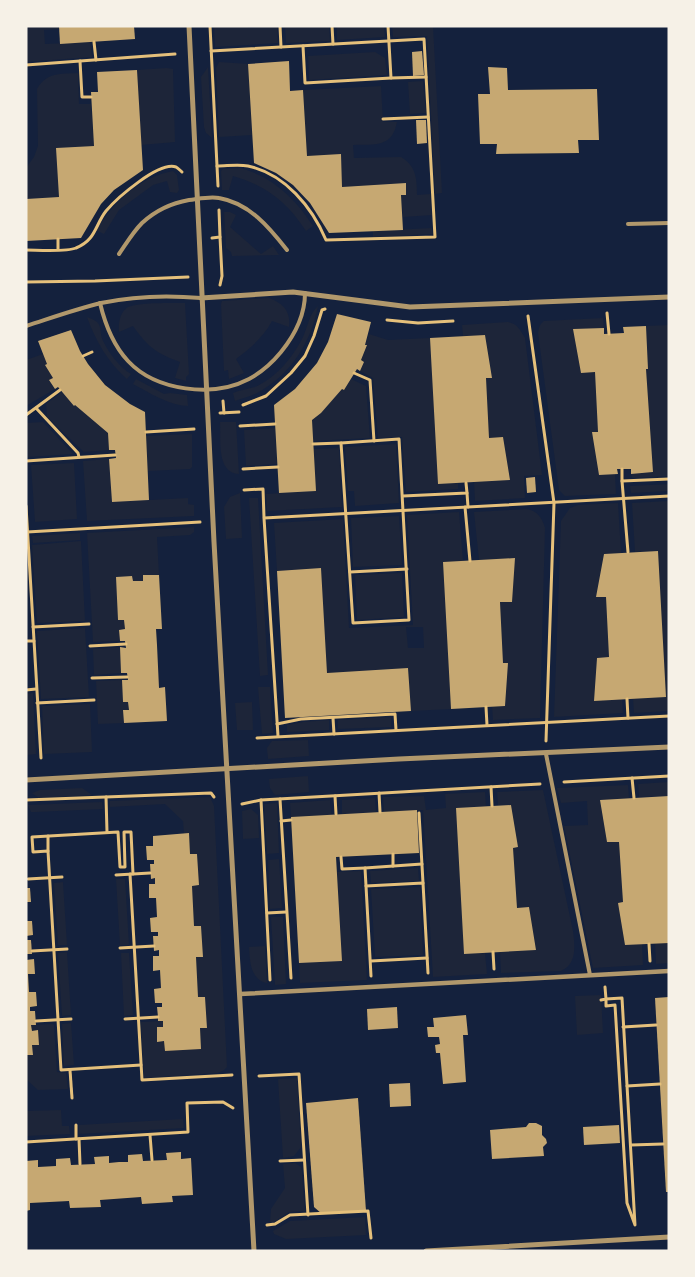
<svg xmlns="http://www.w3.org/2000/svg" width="695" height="1277" viewBox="0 0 695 1277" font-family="'Golos Text',sans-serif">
	<rect width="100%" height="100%" fill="#14213d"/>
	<g fill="#1d2539" fill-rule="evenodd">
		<path d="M26 26H59V29L44 30 45 44 90 42 92 57 26 62Z"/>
		<path d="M214 26H248V28L277 26 278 43 215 47Z"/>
		<path d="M285 26H329L330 41 286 43Z"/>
		<path d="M337 26H384L385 37 337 40Z"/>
		<path d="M392 26H433L442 193 435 194 427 36 393 37Z"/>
		<path d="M375 52 385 58 387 75 309 80 308 56Z"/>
		<path d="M219 62 248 64 252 135 219 137 216 68Z"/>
		<path d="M208 67 212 138 206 133 204 127 201 77Z"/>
		<path d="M167 68 173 69 175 142 141 145 137 70Z"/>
		<path d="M78 73 79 104H91L94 146 56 148 59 197 26 199V168L34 157 38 146 37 89C47 72 60 74 78 73Z"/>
		<path d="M423 81 426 113 410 114 408 82Z"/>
		<path d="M381 86 383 122H397C392 148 375 144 353 145L354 158 401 157C416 166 417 178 417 195L430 194 432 215 403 217 401 195 406 194V183L342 187 341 155 307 156 303 90Z"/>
		<path d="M240 168C272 176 296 199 313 226L306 231C287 202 267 186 233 176L229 190H222L221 171 223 169Z"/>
		<path d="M173 171 177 175 179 190 177 193 170 192 167 181 153 185 119 210 104 234 96 230C115 201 138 178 173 171Z"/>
		<path d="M224 212H230L236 215 230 227 261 254 273 246 279 255 232 256 231 252 226 248Z"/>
		<path d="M432 228 433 234 373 237V231Z"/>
		<path d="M269 298C283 303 291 311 289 327L272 321C263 338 250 348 236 359L244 373 229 379 228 370 224 371 221 304 222 301Z"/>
		<path d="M185 303 189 374 186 377V381L175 378 180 362C156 353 148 347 133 326L119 332C118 323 120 312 128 307 139 302 172 303 185 303Z"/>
		<path d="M318 306C311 342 291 375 257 393 251 396 243 398 235 401L233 393C240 390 248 389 255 387 276 378 293 357 303 337 308 326 309 314 318 306Z"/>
		<path d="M87 317C105 323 98 329 103 341 109 353 120 368 131 374L127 379C108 362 96 342 87 317Z"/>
		<path d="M603 318 604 328 574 330 595 372 598 432 592 433 599 475 615 474 616 494 565 496 559 490 538 333C539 327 540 324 544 321Z"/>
		<path d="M508 322C518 324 520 330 525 338L542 475 524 476 525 498 475 501 474 482 510 480 503 438H489L486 378 492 377 485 335 463 336 462 325Z"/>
		<path d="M669 325V476L632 478 631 474 653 472 646 369 648 368 646 326Z"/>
		<path d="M369 334 388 340 430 338 438 484 458 483V489L406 492 402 437 378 438 373 378 360 371 364 362 361 360 367 346 365 345Z"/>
		<path d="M43 354 47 364 45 365 53 378 49 381 55 389 26 406V360Z"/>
		<path d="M136 379 164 394 170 393 187 395 188 406C168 405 150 393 133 384Z"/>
		<path d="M351 379 366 386 370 438 313 441 312 420 321 413 342 389 344 390Z"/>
		<path d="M62 392 74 406 75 405 108 433 109 450 84 452 47 417 46 404Z"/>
		<path d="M43 422 73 454 28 457 26 423Z"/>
		<path d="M220 422H236L239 474C216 473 221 439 220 422Z"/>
		<path d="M275 428 277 464 246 466 244 430Z"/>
		<path d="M192 434V467L190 469 148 471 146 436Z"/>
		<path d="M396 444 399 503 355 506 354 491H348L345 447Z"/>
		<path d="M339 448 342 507 267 511 266 494 315 491 313 449Z"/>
		<path d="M109 459 112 502 188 498V504L194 505V516L87 521 83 461Z"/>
		<path d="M74 463 77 519 35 522 31 465Z"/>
		<path d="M669 484V491L631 493 630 486Z"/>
		<path d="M240 493 242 538 226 539 224 507 230 497Z"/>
		<path d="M249 498H258L268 675 260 676Z"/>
		<path d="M669 501V711L634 713 633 699 666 697 658 551 635 552 632 503Z"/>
		<path d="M618 503 621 553 604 554 596 596 606 597 609 657 597 658 594 700 622 699 623 713 554 717 561 521 570 508 578 505Z"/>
		<path d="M527 509C537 511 542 517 545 528L540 718 493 720 492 706 505 705 508 663H503L500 602 512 601 479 560 474 512Z"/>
		<path d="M459 512 463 561 443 563 451 709 411 711 408 668 327 673 321 568 277 571 274 523 343 519 349 628 413 625 407 515ZM406 627H423L424 648H408Z"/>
		<path d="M399 516 402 565 353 567 351 518Z"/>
		<path d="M194 527V532L190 535 157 537 159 575H143V581H133L132 576 116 577 118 620H124L125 629 119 630 120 641 93 642 87 533Z"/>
		<path d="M80 533V540L33 543 32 536Z"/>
		<path d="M81 541 85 621 37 623 32 545Z"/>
		<path d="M402 573 404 617 357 620 355 575Z"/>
		<path d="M85 628 89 697 41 699 37 631Z"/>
		<path d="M120 647 121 673 94 675 93 649Z"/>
		<path d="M122 680 123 702H128L129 710 123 711 124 723 98 724 96 681Z"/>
		<path d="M258 687H270L273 733 262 734Z"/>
		<path d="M33 693 36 754 26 755V694Z"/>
		<path d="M252 702 253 730H237L235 703Z"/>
		<path d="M90 704 92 752 44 754 42 706Z"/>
		<path d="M391 717V727L338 729V720Z"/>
		<path d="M329 720V730L287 732V725L303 722Z"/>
		<path d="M308 740 309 756 268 759 267 748 272 741Z"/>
		<path d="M308 776 309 792 275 795 270 788 269 779Z"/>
		<path d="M669 782V796L639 797 638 784Z"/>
		<path d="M628 785 629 798 600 801 607 842H619L623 902 618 903 625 945 642 944 643 965 593 968 564 826 588 825 587 801 561 803 557 788Z"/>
		<path d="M82 788 92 795 39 798 32 793 40 790Z"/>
		<path d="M543 790 573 931C575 946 577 964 561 971L501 973 500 952 536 950 529 908H517L513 848 518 847 511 805H498L497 792Z"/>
		<path d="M485 792 486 806 456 808 464 954 485 953 487 974 433 977 423 810 384 812 383 797 424 796 426 810 446 808 445 794Z"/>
		<path d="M210 797 214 806 227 1067 224 1070 218 1073 144 1078 141 1022 163 1021V1027H157V1041L200 1028H207L205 997H198L196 957 203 956 201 926H194L192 886 199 885 197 854H190L189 834H184L183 821 165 804 110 807V801Z"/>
		<path d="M375 798 376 812 342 814V800Z"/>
		<path d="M330 800 331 815 291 817 290 803Z"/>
		<path d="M102 802 103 809 35 812H31L28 805Z"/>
		<path d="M277 803 279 853 267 854 264 804Z"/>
		<path d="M251 809 258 815 259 838 243 839 242 811Z"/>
		<path d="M279 859 282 908 270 909 268 860Z"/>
		<path d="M418 868 419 881 371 883 370 871Z"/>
		<path d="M361 871 367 980 300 983 299 963 342 961 337 872Z"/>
		<path d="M116 879H125L129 945H120Z"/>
		<path d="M63 882 67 945H58L54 883Z"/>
		<path d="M420 887 423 955 375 957 371 889Z"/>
		<path d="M271 917H283L286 984 275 985Z"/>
		<path d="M655 943H669V963L656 964Z"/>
		<path d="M265 946 267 983C250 979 250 962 249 947Z"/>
		<path d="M67 952 71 1015 62 1016 58 953Z"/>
		<path d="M121 953H129L133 1015 124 1016Z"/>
		<path d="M601 995 603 1033 577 1035 575 996Z"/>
		<path d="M71 1023 74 1065 64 1066 62 1024Z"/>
		<path d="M52 1024 54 1025 57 1072 66 1073 68 1089 38 1090 26 1079V1055H33L32 1045 39 1044 38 1031H32L31 1025Z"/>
		<path d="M297 1078 301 1147 294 1156 283 1158 278 1079Z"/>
		<path d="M61 1110 62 1126H69L70 1134 26 1136V1111Z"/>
		<path d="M183 1119 184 1128 79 1134V1125Z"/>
		<path d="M295 1163 301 1167 302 1172 305 1211 289 1212 274 1222H270L271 1209 285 1188 283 1164Z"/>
		<path d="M365 1217 366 1235 286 1239 274 1234 273 1231 290 1221Z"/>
	</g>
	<g fill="#c6a872">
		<path d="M59 26H134L135 39 60 44Z"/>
		<path d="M422 51 424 75 413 76 412 52Z"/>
		<path d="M289 61 290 91 303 90 307 156 341 154 342 187 406 183V195H401L403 230 329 233 310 203 293 185 276 173 254 163 248 64Z"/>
		<path d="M488 67 507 68 508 90 597 89 599 140H578L579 153 496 154 497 144H480L478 94H490Z"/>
		<path d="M137 70 143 170 114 190 101 204 81 238 26 241V199L59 197 56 148 94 146 91 92H98L97 72Z"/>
		<path d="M416 120H426L427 143 417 144Z"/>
		<path d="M337 314 371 322 365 345H367L361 360 364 362 360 371 357 369 344 390 342 389 321 413 312 420 316 491 279 493 274 405 295 389 317 363 328 342Z"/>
		<path d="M646 326 648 369H646L653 472 631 474V469H617L618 474 599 475 592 432H598L595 372 581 373 573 329 604 328V334L624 333 623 327Z"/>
		<path d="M71 330 80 351 88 364 105 385 130 404 145 412 149 500 112 502 109 459 116 458 115 450H109L108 433 75 405 74 406 58 387 55 389 49 380 53 378 45 365 47 364 38 341Z"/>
		<path d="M485 335 492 378H486L489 438 503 437 510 480 438 484 430 338Z"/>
		<path d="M535 477 536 492 527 493 526 478Z"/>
		<path d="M658 551 666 697 594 701 597 658 609 657 606 597H596L604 554Z"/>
		<path d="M515 558 512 602H500L503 663H508L505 706 451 709 443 562Z"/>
		<path d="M321 568 327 673 408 668 411 711 285 718 277 571Z"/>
		<path d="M143 575H159L162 629H156L157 645 159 688 165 687 167 721 124 723 123 710H129L128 702H123L122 680H128L127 673H121L120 647 126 648 125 641H120L119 630 125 629 124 620H118L116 577 132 576 133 581H143Z"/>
		<path d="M669 796V943L625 945 618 903 623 902 619 842H607L600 800Z"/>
		<path d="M511 805 518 847 513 848 517 908 529 907 536 950 464 954 456 808Z"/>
		<path d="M417 810 419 853 336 857 342 961 299 963 291 817Z"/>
		<path d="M189 833 190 854H197L199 885 192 886 194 926H201L203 957H196L198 997H205L207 1028H200L201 1049 165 1051 164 1041 157 1042V1027H163V1021H158V1017L157 1007H162V1003H155L154 989 161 988 160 970 153 971V956H159V950L154 951 153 936H158V932H151L150 918 157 917 156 898H149V884H155V878L151 879 150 864H154V860H147L146 846H153V836Z"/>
		<path d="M26 888H30L31 902H26Z"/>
		<path d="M26 921H32L33 935 26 936Z"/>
		<path d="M26 940H31L32 954H26Z"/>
		<path d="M34 959 35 974H28L29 992H36L37 1006 30 1007V1011H35L36 1025H31L32 1031 38 1030 39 1045H32L33 1055H26V960Z"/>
		<path d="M669 997V1192H666L655 998Z"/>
		<path d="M397 1007 398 1028 368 1030 367 1009Z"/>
		<path d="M466 1015 468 1035H463L466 1082 443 1084 440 1053H436L435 1045 440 1044 439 1037H428L427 1027H434L433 1018Z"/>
		<path d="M410 1083 411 1106 390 1107 389 1084Z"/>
		<path d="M358 1098 366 1211 322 1214 314 1207 306 1103Z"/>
		<path d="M529 1123H536L542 1126V1135L546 1139 547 1143 543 1147 544 1156 492 1159 490 1130 526 1127Z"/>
		<path d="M619 1125 620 1143 584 1145 583 1127Z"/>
		<path d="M181 1152V1159L191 1158 193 1195 172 1196 173 1202 142 1204 141 1197 100 1200 101 1207 70 1208 69 1201 30 1203V1210L26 1211V1161L38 1160V1167L56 1166V1159L70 1158 71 1165 95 1164 94 1157 109 1156V1163L119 1162H128V1155L142 1154 143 1161 167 1160 166 1153Z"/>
	</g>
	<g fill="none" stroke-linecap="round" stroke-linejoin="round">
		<g stroke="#e5c07b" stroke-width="3">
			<path d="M210 26 218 186"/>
			<path d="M280 26 281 47"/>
			<path d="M332 26 333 44"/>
			<path d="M388 26 391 78 426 77"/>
			<path d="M94 42 96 60"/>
			<path d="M303 46 305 83 391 78"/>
			<path d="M211 51 424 39 435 237 326 240C312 207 285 174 248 166 238 164 227 166 217 166"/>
			<path d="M80 61 82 97H91"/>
			<path d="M26 65 175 54"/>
			<path d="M383 119 428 117"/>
			<path d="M212 238 220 237 219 210"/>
			<path d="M58 239V249"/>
			<path d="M26 250C37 250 67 252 76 248 96 240 95 225 106 211 117 198 159 161 176 167 178 168 180 170 182 172"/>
			<path d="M26 282 95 281 188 277"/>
			<path d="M220 285 222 276 220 237"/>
			<path d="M607 313 609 334"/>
			<path d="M528 316 554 503 546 741"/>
			<path d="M387 320 418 323 453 321"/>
			<path d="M83 356 92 352"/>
			<path d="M354 373 370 380 374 441"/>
			<path d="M223 401 224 413"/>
			<path d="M243 405 266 396 291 373 305 356 314 336 322 310 325 309"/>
			<path d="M36 408 78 453 79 457"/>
			<path d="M220 413 239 412"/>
			<path d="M26 415 60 390"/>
			<path d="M240 426 275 424"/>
			<path d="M146 432 194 429"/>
			<path d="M399 439 409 620 353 623 341 443Z"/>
			<path d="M313 444 341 443"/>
			<path d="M26 461 115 455"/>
			<path d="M243 469 278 467"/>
			<path d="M622 469V481L669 479"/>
			<path d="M622 481 628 552"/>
			<path d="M244 490 263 489 264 517"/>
			<path d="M467 493 468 507"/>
			<path d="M403 496 467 493 466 483"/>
			<path d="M26 506 41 758"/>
			<path d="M465 507 470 561"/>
			<path d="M27 532 200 522"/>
			<path d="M350 572 407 569"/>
			<path d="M33 627 89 624"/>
			<path d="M26 641H34"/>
			<path d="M90 646 126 644"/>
			<path d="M92 678 127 677"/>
			<path d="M26 690 36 689"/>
			<path d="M627 699 628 718"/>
			<path d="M37 703 94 700"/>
			<path d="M486 707 487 725"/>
			<path d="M333 718 334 734"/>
			<path d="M277 724 301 719 395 714 396 730"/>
			<path d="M278 736 264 518 669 496"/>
			<path d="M257 738 669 716"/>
			<path d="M632 778 634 798"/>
			<path d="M564 782 669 776"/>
			<path d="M491 787 492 806"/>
			<path d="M379 793 380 812"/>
			<path d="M335 796 336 814"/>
			<path d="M106 797 107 832"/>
			<path d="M280 799 291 978"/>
			<path d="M26 800 211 793 214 797"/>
			<path d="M242 804 261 800"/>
			<path d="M419 813 423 883"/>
			<path d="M281 821 291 820"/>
			<path d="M48 836V851"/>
			<path d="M393 854V866"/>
			<path d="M341 857 342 869 365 868"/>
			<path d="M130 874 142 1080 232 1075"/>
			<path d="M133 874 131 832H124L125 867H120L118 832 32 837 33 852 48 851 61 1070 141 1065"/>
			<path d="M116 875 150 873"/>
			<path d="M28 879 62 877"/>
			<path d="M366 886 365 868 422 864"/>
			<path d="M267 913 286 912"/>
			<path d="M649 944 650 961"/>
			<path d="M120 948 154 946"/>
			<path d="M32 951 67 949"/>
			<path d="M493 952 494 969"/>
			<path d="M371 961 427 958"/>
			<path d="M371 976 366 886 423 883 428 973"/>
			<path d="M270 980 261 800 540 784"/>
			<path d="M622 998 635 1225 627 1203 615 1005 606 1006V999Z"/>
			<path d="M601 1000 606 999 605 987"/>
			<path d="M125 1019 158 1017"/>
			<path d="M36 1021 71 1019"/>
			<path d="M623 1027 656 1025"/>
			<path d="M70 1070 72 1098"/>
			<path d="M259 1076 299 1074 308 1215"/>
			<path d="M627 1086 660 1084"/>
			<path d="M76 1125V1139"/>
			<path d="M150 1135 152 1160"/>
			<path d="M79 1139 80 1164"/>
			<path d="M26 1142 188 1132 187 1103 223 1102 233 1108"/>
			<path d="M631 1145 663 1144"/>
			<path d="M280 1161 304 1160"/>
			<path d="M267 1225 275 1224 290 1215 368 1211 371 1238"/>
		</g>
		<g stroke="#b1986c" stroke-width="4">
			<path d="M628 224 669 223"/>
			<path d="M119 254C126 244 133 232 142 223 155 211 172 203 189 200 198 199 210 196 219 198 249 203 269 227 287 250"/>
			<path d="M100 303C105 324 113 345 128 361 156 391 213 398 249 379 262 372 272 363 281 352 294 336 305 315 305 293"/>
			<path d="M26 326C51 318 76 309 101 303 134 296 168 295 201 298"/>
			<path d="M546 754 590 975"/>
		</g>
		<path stroke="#b1986c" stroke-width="4.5" d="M240 994 669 971"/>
		<g stroke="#b1986c" stroke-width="5">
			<path d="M189 26 214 542 254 1251"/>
			<path d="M201 298 293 292 410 307 669 297"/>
			<path d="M26 780 399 759 669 747"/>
			<path d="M426 1251 669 1237"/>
		</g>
	</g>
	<rect width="695" height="1277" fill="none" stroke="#f6f1e7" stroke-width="55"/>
</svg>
